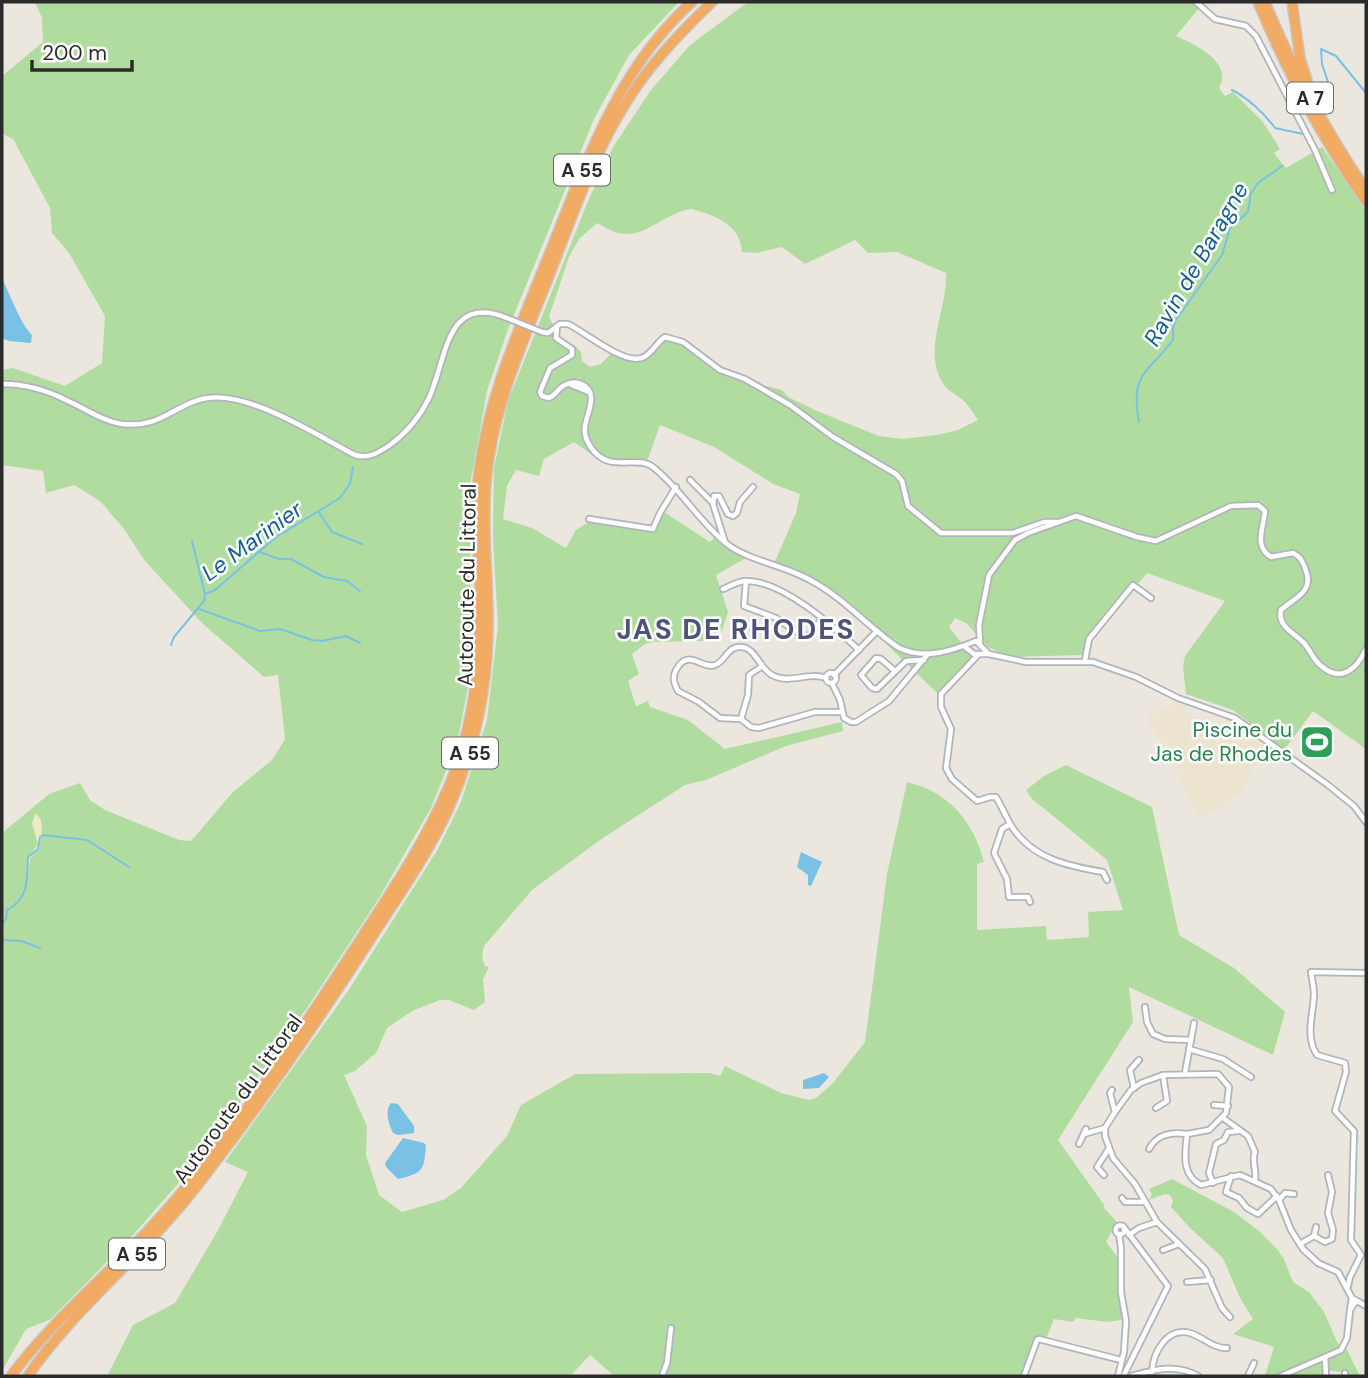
<svg xmlns="http://www.w3.org/2000/svg" width="1368" height="1378" viewBox="0 0 1368 1378" font-family="'DM Sans',sans-serif">
	<rect width="100%" height="100%" fill="#ebe7de"/>
	<path fill="#ece4cf" d="M1176 701 1200 724 1234 718 1270 747 1253 769 1238 796 1198 818 1166 752 1146 717Z"/>
	<g fill="#b0dd9f" fill-rule="evenodd">
		<path d="M35 2H679L629 55 594 119 507 332 487 391 471 479 470 676 457 744 431 808 379 898 307 1008 197 1162 134 1234 51 1319 26 1329 2 1371V833L49 794 80 783 90 800 105 810 179 840 191 841 232 793 272 760 285 739 278 675 264 677 202 623 145 561 124 529 100 501 74 485 46 493 43 471 2 465V370L13 368 65 386 102 363 105 316 69 253 52 233 50 208 20 152 14 140 2 133V76L43 42 42 18Z"/>
		<path d="M748 2H1194L1200 7 1176 36C1195 44 1234 63 1219 88L1225 96 1233 92 1263 122 1280 149 1274 153 1286 168 1322 147 1366 211V749L1313 711 1284 750 1233 710 1186 694 1183 667 1185 656 1225 601 1147 573 1088 644 1084 655 1010 657 988 647 966 623 955 618 949 627 974 658 939 695 878 636 874 637C858 606 806 581 773 566L796 513 800 494 773 484 714 447 660 425 645 467 605 464 574 442 544 459 539 476 516 470 507 486 503 519 532 528 566 548 576 530 590 521 654 532 664 512 710 542 718 534 728 544 748 557 716 575 728 612 722 630 705 641 654 642 645 644 632 654 639 674 628 681 636 706 648 701 650 707 688 720 725 749 842 722 843 731 786 746 706 780 685 785 600 840 532 890 484 946 482 958 485 966 489 967 483 979 485 1002 474 1010 449 1000H440L412 1011 387 1028 376 1053 355 1071 344 1075 367 1126 366 1155 379 1195 402 1212 443 1200 461 1188 507 1136 521 1105 575 1074 710 1073 720 1076 725 1066 781 1093 809 1100 816 1098 833 1083 865 1042 887 874 907 782C948 791 974 822 984 862L977 864V930L1046 926 1047 940 1089 937 1088 912 1123 910 1107 860 1031 798 1026 790 1044 776 1066 765 1152 807 1179 935 1234 968 1285 1012 1273 1055 1129 987 1133 1022 1058 1140 1104 1205V1208L1117 1222 1106 1242 1120 1260 1123 1310 1121 1320 1107 1322 1076 1318 1073 1322 1054 1319 1046 1339 1037 1338 1023 1376H614L590 1355 570 1376H107L133 1325 175 1303 217 1232 248 1172 225 1162 348 991 438 849 461 802 487 720 498 626 493 540 494 468 508 401 588 201 613 147 651 90 690 45ZM692 209C714 215 741 225 742 252L756 253 782 247 805 264 855 240 868 253 897 252 946 273C948 309 921 351 944 385 949 392 959 396 965 402 970 408 974 414 978 420L958 430 937 435 902 439 879 436 817 411 788 397 782 390 763 385 717 366 689 342H655L644 353 635 357 615 349 601 364 590 367 582 361 581 352 574 345 561 340 549 317 569 257 579 239 597 223C603 226 611 231 618 233 645 240 666 211 692 209Z"/>
		<path d="M1172 1179 1234 1212 1259 1231 1277 1249 1284 1259 1293 1282 1309 1292 1324 1312 1338 1344 1347 1350 1360 1376H1347L1342 1372 1325 1370 1323 1376H1265L1274 1347 1233 1334 1253 1319 1240 1298 1223 1258 1190 1228 1171 1207 1173 1201 1170 1195 1165 1194 1149 1200 1152 1194 1149 1189Z"/>
	</g>
	<path fill="#eeeac3" d="M36 813 41 820 42 830 39 849 30 858 28 878 27 860 38 844 32 823Z"/>
	<g fill="#79c1e5">
		<path d="M2 278C9 293 22 326 32 335L31 343 9 341 2 338Z"/>
		<path d="M801 852 822 862 811 886 808 885V875L797 867Z"/>
		<path d="M824 1073 829 1077 819 1088 803 1089V1080Z"/>
		<path d="M391 1103 398 1104 414 1126V1133L398 1135 393 1133C389 1124 384 1111 391 1103Z"/>
		<path d="M403 1138 424 1143 426 1145C424 1171 423 1173 398 1179L386 1167 385 1163Z"/>
	</g>
	<g fill="none" stroke-linecap="round" stroke-linejoin="round">
		<g stroke="#79c1e5" stroke-width="2">
			<path d="M1232 90C1248 98 1265 114 1275 128L1303 134"/>
			<path d="M1331 105 1329 85 1322 64 1321 49 1336 56 1366 93"/>
			<path d="M1139 422C1130 373 1147 374 1173 340V328L1176 320 1222 255 1230 228 1248 212 1251 193 1258 183 1282 166"/>
			<path d="M318 511 332 532 362 544"/>
			<path d="M192 541 205 594"/>
			<path d="M260 552 279 559H291L324 577 347 581 360 591"/>
			<path d="M199 609 260 631 280 629 312 640 322 641 346 636 360 643"/>
			<path d="M171 645 174 637 204 601 205 594 215 590 276 537 340 498 350 484 353 467"/>
			<path d="M2 924 6 919 7 910C29 899 27 879 28 857L38 849 40 837 43 835 87 840 129 867"/>
			<path d="M2 940 21 941 40 948"/>
		</g>
		<g stroke="#b1b3bd" stroke-width="8">
			<g id="minor">
				<path d="M1196 2 1215 19 1246 26 1256 36 1315 150 1332 190"/>
				<path d="M557 326 556 338 572 349V355L550 368 540 392 542 396 549 398C556 395 558 388 565 385 576 379 592 385 591 400 590 417 578 428 590 446 608 475 636 454 653 467 681 489 699 522 727 544 749 561 784 565 810 580 844 598 868 627 899 648 926 660 951 651 976 641L989 654"/>
				<path d="M542 332 548 333 560 324H568C585 332 626 367 644 357 653 352 657 342 665 337L683 342 720 370 745 379 790 405 833 437 896 474 902 481 908 506 941 533H1013L1044 522H1058"/>
				<path d="M2 384C26 384 47 390 68 401 86 409 102 421 122 424 161 428 171 407 202 399 245 388 316 435 355 455 368 459 378 453 390 445 406 433 419 418 428 400 447 362 444 292 507 318"/>
				<path d="M569 384 589 392"/>
				<path d="M690 480 713 503"/>
				<path d="M589 519 653 529 660 513 676 487"/>
				<path d="M725 542 713 504 714 496H719L728 514 733 516 737 513 740 502 753 487"/>
				<path d="M746 581 744 606 776 618 804 637H808L822 619"/>
				<path d="M723 589C730 586 737 582 744 581 781 579 833 626 859 650"/>
				<path d="M980 643 979 625 989 575 1015 540 1028 533 1076 516 1137 537 1156 541 1231 506 1258 505 1265 511C1264 527 1253 546 1271 557L1293 553C1301 557 1303 562 1306 571 1314 592 1294 598 1281 610 1277 627 1295 633 1304 643 1310 650 1313 659 1320 665 1341 684 1357 669 1366 649"/>
				<path d="M965 647 974 654H989L1026 662H1093L1136 677 1178 698 1235 718 1328 785 1354 806 1366 822"/>
				<path d="M978 655 941 694V707L951 729 946 768 952 779 977 801 990 797H996C1002 807 1006 817 1012 827 1033 859 1068 866 1103 872L1107 880"/>
				<path d="M1085 660 1089 639 1133 585 1151 598"/>
				<path d="M895 671 881 659 876 658 861 675 872 688 877 689 906 661 924 660"/>
				<circle cx="831" cy="678" r="5"/>
				<path d="M834 675 877 631"/>
				<path d="M826 678C808 671 791 685 772 675 760 669 755 647 741 647 727 646 726 661 715 665 702 670 688 647 676 670 672 678 674 683 678 691L699 702 720 718 741 719 751 727 759 728 815 712H842"/>
				<path d="M832 683 840 700 844 718 851 722H856L889 701 928 654"/>
				<path d="M741 719 748 695 749 675 761 667"/>
				<path d="M1010 824 1002 829 994 853 1007 879 1009 897H1028L1030 902"/>
				<path d="M1145 1007 1147 1022 1153 1034 1165 1039 1191 1040"/>
				<path d="M1189 1049 1223 1059 1251 1077"/>
				<path d="M1185 1073 1194 1023"/>
				<path d="M1134 1088 1130 1070 1139 1060"/>
				<path d="M1112 1090 1110 1093 1115 1112"/>
				<path d="M1214 1105 1228 1106"/>
				<path d="M1156 1108 1167 1101 1163 1075"/>
				<path d="M1223 1118 1248 1136 1255 1152C1251 1160 1257 1171 1255 1180"/>
				<path d="M1084 1134 1105 1128"/>
				<path d="M1079 1144 1086 1129"/>
				<path d="M1149 1149C1157 1134 1171 1132 1187 1134"/>
				<path d="M1104 1175 1097 1167 1108 1150"/>
				<path d="M1231 1176 1226 1192 1239 1198 1247 1208 1258 1214 1277 1196"/>
				<path d="M1213 1183 1209 1173 1216 1144 1224 1140 1228 1132 1239 1131"/>
				<path d="M1122 1198 1125 1202H1145"/>
				<path d="M1279 1200 1285 1193 1294 1194"/>
				<circle cx="1120" cy="1230" r="4.5"/>
				<path d="M1123 1226 1168 1286 1124 1375"/>
				<path d="M1129 1235 1139 1228 1157 1222"/>
				<path d="M1314 1236 1316 1227"/>
				<path d="M1300 1244 1314 1236 1325 1242 1332 1239 1333 1230 1328 1213 1332 1192 1328 1175"/>
				<path d="M1163 1250 1179 1244"/>
				<path d="M1187 1282 1211 1280"/>
				<path d="M1348 1286 1350 1277 1361 1255 1351 1240 1354 1131 1335 1111 1346 1072 1345 1063 1317 1055C1305 1037 1313 1015 1314 995 1314 987 1312 980 1311 972L1366 973"/>
				<path d="M1352 1298 1350 1310 1356 1301"/>
				<path d="M1230 1317 1222 1308 1205 1269 1157 1222 1135 1184 1113 1158 1105 1136V1128L1115 1112 1131 1090 1141 1083 1163 1075 1218 1074 1229 1087 1226 1113 1209 1130 1187 1134C1185 1154 1181 1175 1201 1185L1240 1175 1271 1189 1279 1200 1291 1230 1303 1249 1318 1263 1338 1272 1352 1298 1366 1306"/>
				<path d="M1325 1357 1326 1376"/>
				<path d="M1152 1372C1153 1352 1167 1327 1190 1333 1203 1337 1214 1349 1227 1348"/>
				<path d="M662 1376 667 1363 671 1328"/>
				<path d="M1024 1376 1037 1340 1039 1339 1121 1360"/>
				<path d="M1118 1376 1124 1352 1126 1321 1121 1292V1248L1119 1234"/>
				<path d="M1131 1376C1154 1370 1176 1363 1198 1376"/>
				<path d="M1248 1376 1254 1363"/>
				<path d="M1281 1376 1341 1350 1347 1338 1350 1310"/>
				<path d="M1345 1376V1373"/>
			</g>
		</g>
		<g stroke="#c8c8c8" stroke-width="12">
			<g id="highway">
				<path d="M1258 2C1287 72 1322 139 1366 201"/>
				<path d="M1265 2C1292 68 1326 131 1366 190"/>
				<path d="M1292 2 1300 58 1307 80"/>
				<path d="M11 1376C52 1321 106 1277 152 1226 226 1146 293 1043 353 951 387 898 424 845 449 786 475 724 481 658 480 592 479 555 475 518 478 481 486 403 517 334 546 262 584 169 615 71 692 2"/>
				<path d="M28 1376C68 1317 124 1271 171 1217 194 1192 214 1163 235 1136 281 1074 324 1011 366 946 394 902 426 858 448 810 475 749 489 685 488 618 488 573 482 528 486 483 492 408 524 340 551 271 572 217 591 161 621 111 645 69 678 35 712 2"/>
			</g>
		</g>
		<use href="#minor" stroke="#fff" stroke-width="4.5"/>
		<use href="#highway" stroke="#f1ab63" stroke-width="9"/>
		<g stroke="#b1b3bd" stroke-width="8" stroke-linecap="butt">
			<path id="minor-bridge" d="M507 318 542 332"/>
		</g>
		<use href="#minor-bridge" stroke="#fff" stroke-width="4.5"/>
	</g>
	<defs>
		<g id="stadium-square" transform="scale(1.75)"><rect x="-9" y="-9" width="18" height="18" rx="4" fill="#2e9e5b" stroke="#fff"/><path d="M0-5a6.5 5 0 1 0 0 10a6.5 5 0 1 0 0-10ZM-3.5-1.8h7v3.6h-7Z" fill="#fff"/></g>
	</defs>
	<g fill-rule="evenodd">
		<use href="#stadium-square" x="1317" y="742"/>
	</g>
	<g text-anchor="middle" dominant-baseline="central" stroke-width="5" stroke-linejoin="round" paint-order="stroke">
		<g fill="#fff" stroke="#6b6b6b" stroke-width="2">
			<rect x="1287" y="82.5" width="46" height="31" rx="5"/>
			<rect x="554" y="154.5" width="56" height="31" rx="5"/>
			<rect x="442" y="737.5" width="56" height="31" rx="5"/>
			<rect x="109" y="1238.5" width="56" height="31" rx="5"/>
		</g>
		<g font-size="19" font-weight="bold" fill="#2b2b2b">
			<text x="1310" y="98">A 7</text>
			<text x="582" y="170">A 55</text>
			<text x="470" y="753">A 55</text>
			<text x="137" y="1254">A 55</text>
		</g>
		<g font-size="21" fill="#2b2b2b" stroke="#fff">
			<text transform="translate(467 585) rotate(-89)">Autoroute du Littoral</text>
			<text transform="translate(238 1099) rotate(-54)">Autoroute du Littoral</text>
		</g>
		<g font-size="21" fill="#27864d" stroke="#fff" text-anchor="end">
			<text x="1292" y="730">Piscine du<tspan x="1292" dy="24">Jas de Rhodes</tspan></text>
		</g>
		<g font-size="23" font-style="italic" fill="#185f91" stroke="#fff">
			<text transform="translate(1196 264) rotate(-60)">Ravin de Baragne</text>
			<text transform="translate(252 541) rotate(-36)">Le Marinier</text>
		</g>
		<g font-size="28" font-weight="bold" letter-spacing="2" fill="#4e5378" stroke="#fff">
			<text x="736" y="629">JAS DE RHODES</text>
		</g>
	</g>
	<rect width="1368" height="1378" fill="none" stroke="#2b2b2b" stroke-width="7"/>
	<path d="M32 60v10h100v-10" fill="none" stroke="#2b2b2b" stroke-width="3.5"/>
	<text x="42" y="60" font-size="21" fill="#2b2b2b" stroke="#ffffff" stroke-width="5" paint-order="stroke">200 m</text>
</svg>
